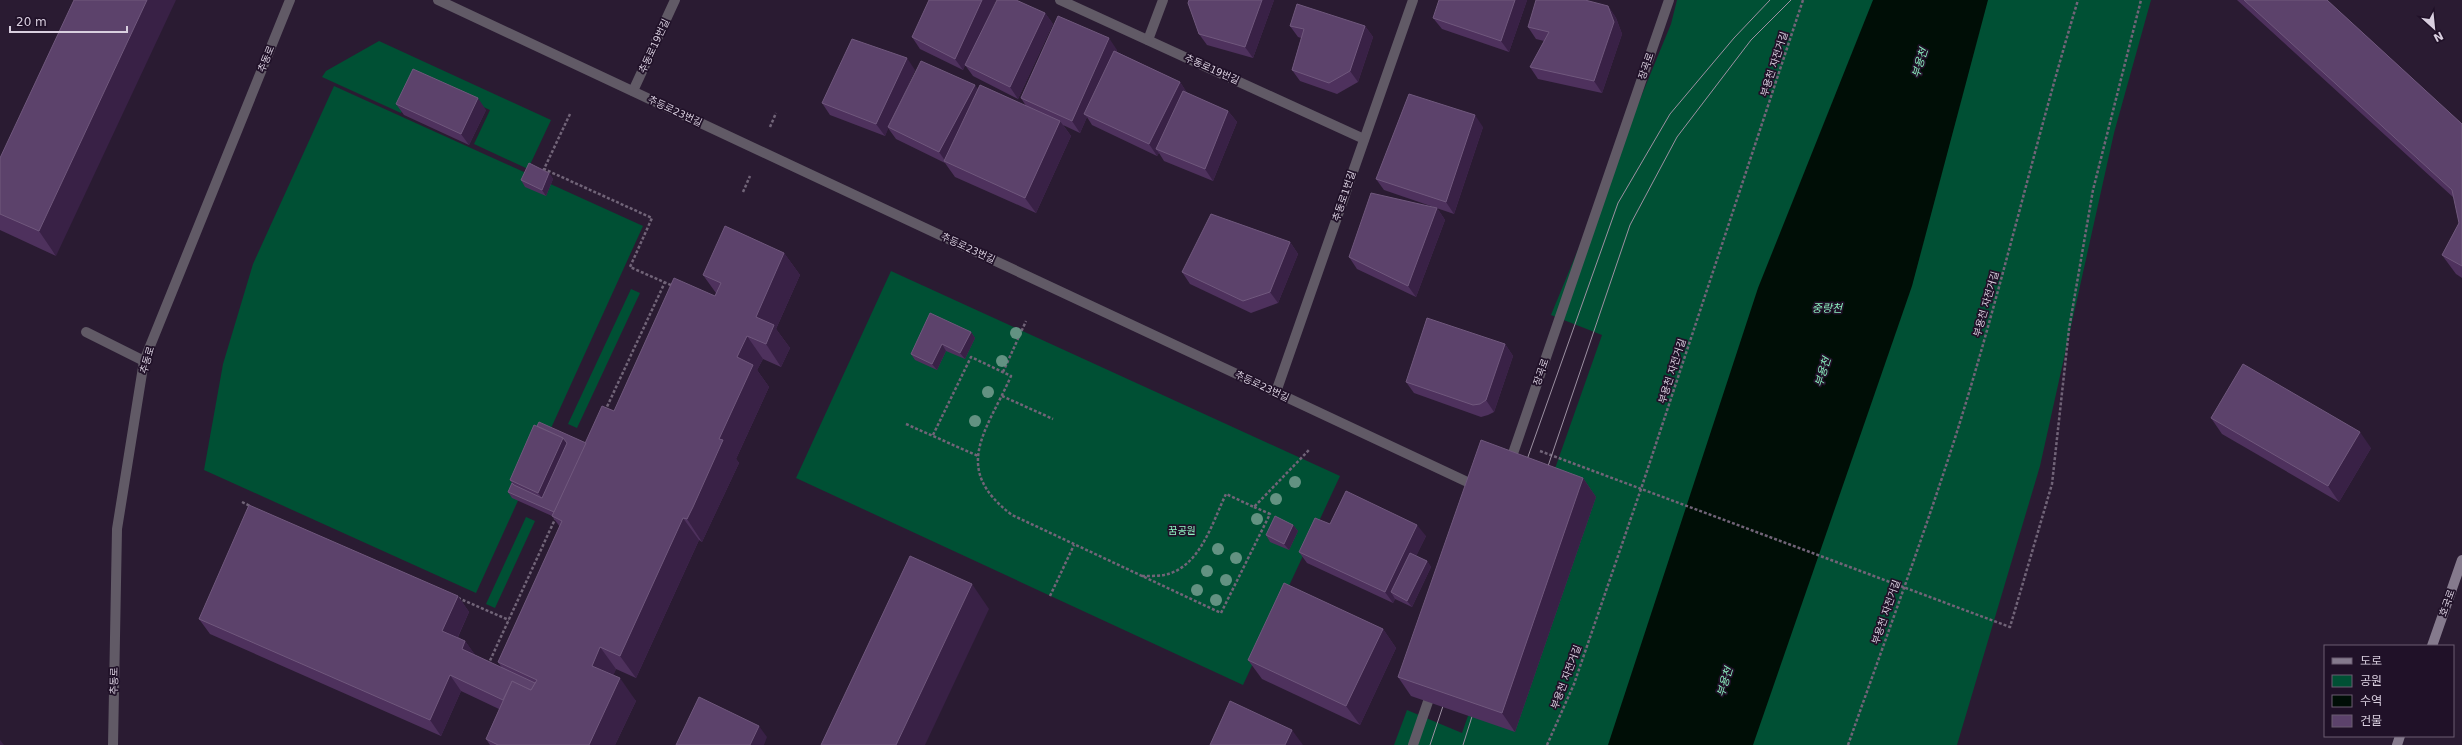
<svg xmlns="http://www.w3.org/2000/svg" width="2462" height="745" viewBox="0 0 2462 745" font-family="'DejaVu Sans','Noto Sans KR',sans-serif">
	<rect width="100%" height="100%" fill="#2a1b32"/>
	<g fill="#005034">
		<path d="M1677 0H2151L2114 133 2040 466 1957 745H1394L1407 710 1462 733 1602 335 1551 315 1671 24Z"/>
		<path d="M379 41 551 120 528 169 474 144 490 110 418 77 401 113 322 77 326 71Z"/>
		<path d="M334 86 643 226 476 593 204 470 223 364 253 264Z"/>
		<path d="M891 271 1340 476 1243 685 796 478Z"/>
		<path d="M631 289 640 293 577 428 568 424Z"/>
		<path d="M526 517 535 521 495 608 486 604Z"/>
	</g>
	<path fill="#000e06" d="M1873 0H1988L1912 286 1753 745H1608L1758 288Z"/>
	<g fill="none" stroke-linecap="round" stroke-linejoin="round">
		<g stroke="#716478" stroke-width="2.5" stroke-dasharray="3 2" stroke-linecap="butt">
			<path d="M570 114 544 169 652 218 630 267 673 286"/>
			<path d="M770 127 776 113"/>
			<path d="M743 192 750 176"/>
			<path d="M1003 372 1026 321"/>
			<path d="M1002 396 1053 419"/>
			<path d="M605 411 665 282"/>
			<path d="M906 424 978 456"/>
			<path d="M933 435 971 357 1011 376C987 431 950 468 1012 515L1221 613 1270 514 1254 507"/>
			<path d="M1540 451 2010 627 2052 484 2069 329 2093 190 2141 0"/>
			<path d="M242 502 250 506"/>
			<path d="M1142 576C1149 576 1157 576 1164 575 1200 568 1212 523 1226 494L1254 507 1309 450"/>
			<path d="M1050 596 1074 545"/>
			<path d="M458 598 509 620"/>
			<path d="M488 665 556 517"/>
			<path d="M1547 745 1574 684 1642 486 1803 0"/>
			<path d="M1848 745C1884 643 1922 541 1955 438 2001 293 2034 145 2078 0"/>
		</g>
		<g stroke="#615a66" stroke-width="10">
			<path d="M438 0 1478 487"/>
			<path d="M1060 0 1364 139"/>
			<path d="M1148 40 1163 0"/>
			<path d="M633 91 675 0"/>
			<path d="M86 332 144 361"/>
			<path d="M1276 392 1413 0"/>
			<path d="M1509 465 1669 0"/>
			<path d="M113 745 117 529 144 361 290 0"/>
			<path d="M1413 745 1432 690"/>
		</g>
		<g stroke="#857a8d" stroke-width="10">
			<path d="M2432 646 2462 560"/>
			<path d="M2397 745 2400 736"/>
		</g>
		<g stroke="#9d91a3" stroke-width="1">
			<path d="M1524 468 1618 203 1670 114 1734 38 1770 0"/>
			<path d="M1545 475 1630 225 1677 137 1751 40 1791 0"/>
			<path d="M1430 745 1446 697"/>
			<path d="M1463 745 1475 707"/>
		</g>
	</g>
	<g fill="#639282">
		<circle cx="1016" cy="333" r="6"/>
		<circle cx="1002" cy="361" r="6"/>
		<circle cx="988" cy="392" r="6"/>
		<circle cx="975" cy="421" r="6"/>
		<circle cx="1295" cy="482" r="6"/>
		<circle cx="1276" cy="499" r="6"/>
		<circle cx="1257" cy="519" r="6"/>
		<circle cx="1218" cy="549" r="6"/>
		<circle cx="1236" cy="558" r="6"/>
		<circle cx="1207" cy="571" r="6"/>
		<circle cx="1226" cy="580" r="6"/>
		<circle cx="1197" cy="590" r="6"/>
		<circle cx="1216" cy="600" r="6"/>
	</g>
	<g fill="#4e315d">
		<path d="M996 0 975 44 1045 13 1053 24 1018 99 973 76 965 65 963 70 920 49 912 37Z"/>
		<path d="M1274 0 1253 58 1207 45 1199 34Z"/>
		<path d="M1527 0 1509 52 1442 29 1433 18Z"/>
		<path d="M2237 0H2327L2462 124V278L2456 274 2442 255 2459 223 2454 198Z"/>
		<path d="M1608 6 1616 18 1622 34 1602 93 1538 79 1530 67 1544 41 1536 39 1528 27Z"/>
		<path d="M1290 26H1365L1373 37 1358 82 1337 94 1300 81 1292 70 1301 38 1298 37Z"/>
		<path d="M1117 50V52L1180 82 1187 93 1228 111 1237 122 1213 181 1164 161 1159 153 1157 156 1092 125 1087 117 1080 133 1063 125 1071 136 1036 213 955 177 945 163 896 139 888 128 885 136 830 115 822 103 915 70 899 105 978 89 1026 106 1021 98Z"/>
		<path d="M396 104 486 110 469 145 404 115Z"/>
		<path d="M1483 127 1454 214 1384 190 1376 179Z"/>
		<path d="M0 158 56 256 0 230Z"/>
		<path d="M549 173 553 179 546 196 525 187 521 180Z"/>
		<path d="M1437 208 1445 220 1416 297 1357 269 1349 257Z"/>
		<path d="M1290 242 1298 254 1278 303 1251 313 1190 284 1182 272Z"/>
		<path d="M784 253 800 275 776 329 790 348 781 367 763 359 757 370 769 387 736 459 739 463 708 529 702 542 699 540 636 678 616 669 613 675 636 701 615 745H490L486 739 499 709 461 691 441 736 210 634 199 619 458 596 469 612 458 637 465 641 475 655 502 668 498 662 560 527 552 516 512 498 508 492 512 483 510 480 586 443 715 296 716 293 703 275Z"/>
		<path d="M971 332 975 338 965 359 946 351 937 370 915 360 911 354Z"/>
		<path d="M1505 344 1513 356 1494 412 1488 415 1481 417 1414 393 1406 382Z"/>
		<path d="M2211 418 2371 448 2339 502 2222 434Z"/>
		<path d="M1583 478 1596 497 1515 732 1411 696 1398 677Z"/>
		<path d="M1330 524 1426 536 1416 556 1427 561 1431 567 1412 607 1395 599 1393 603 1307 563 1299 552Z"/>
		<path d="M1293 525 1298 531 1289 550 1270 542 1266 535Z"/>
		<path d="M1383 629 1396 648 1360 725 1262 679 1248 660Z"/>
	</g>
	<g fill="#392146">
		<path d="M147 0H176L56 256 39 231Z"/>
		<path d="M982 0H996L963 70 955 59Z"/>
		<path d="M1262 0H1274L1253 58 1245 47Z"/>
		<path d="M1515 0H1527L1509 52 1501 41Z"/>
		<path d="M1608 6 1616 18 1622 34 1602 93 1594 81Z"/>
		<path d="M1045 13 1053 24 1018 99 1010 87Z"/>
		<path d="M1365 26 1373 37 1358 82 1350 71Z"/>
		<path d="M1109 38 1117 50 1088 115 1084 114 1087 117 1080 133 1072 121Z"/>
		<path d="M907 58 915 70 885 136 876 124Z"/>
		<path d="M1180 82 1188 94 1156 149 1159 153 1157 156 1149 144Z"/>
		<path d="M975 85 983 96 946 162 939 152Z"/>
		<path d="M478 98 486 110 469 145 461 134Z"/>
		<path d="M1228 111 1237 122 1213 181 1205 169Z"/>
		<path d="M1475 115 1483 127 1454 214 1446 202Z"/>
		<path d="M1060 121 1071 136 1036 213 1025 198Z"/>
		<path d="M549 173 553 179 546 196 542 190Z"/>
		<path d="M1437 208 1445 220 1416 297 1408 286Z"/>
		<path d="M1290 242 1298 254 1278 303 1270 292Z"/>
		<path d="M784 253 800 275 776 329 790 348 781 367 766 344 756 317Z"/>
		<path d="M971 332 975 338 965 359 960 353Z"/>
		<path d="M747 336 763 359 757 370 769 387 736 459 739 463 702 542 687 519 719 439 737 357Z"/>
		<path d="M942 344 946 351 937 370 932 364Z"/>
		<path d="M1505 344 1513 356 1494 412 1486 400Z"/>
		<path d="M2360 432 2371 448 2339 502 2328 486Z"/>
		<path d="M563 438 571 449 547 504 538 493Z"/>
		<path d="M1583 478 1596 497 1515 732 1502 713Z"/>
		<path d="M683 518 699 540 636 678 620 656Z"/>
		<path d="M1293 525 1298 531 1289 550 1284 544Z"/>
		<path d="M1417 525 1426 536 1397 595 1391 592 1395 599 1393 603 1385 592Z"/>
		<path d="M1427 561 1431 567 1412 607 1407 601Z"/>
		<path d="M972 584 989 609 925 745H896Z"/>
		<path d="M458 596 469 612 453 647 442 631Z"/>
		<path d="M1383 629 1396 648 1360 725 1346 706Z"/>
		<path d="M465 641 476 656 462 649Z"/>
		<path d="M600 647 616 669 608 688 592 666Z"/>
		<path d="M450 675 461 691 441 736 430 720Z"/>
		<path d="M620 678 636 701 615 745H589Z"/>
		<path d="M759 726 767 737 764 745H750Z"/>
		<path d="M1292 730 1303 745H1285Z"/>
		<path d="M0 740 4 745H0Z"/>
	</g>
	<g fill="#5c426b" stroke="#70587d">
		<path d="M74 0H147L39 231 0 214V158Z"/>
		<path d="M929 0H982L955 59 912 37Z"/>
		<path d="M997 0H1016L1045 13 1010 87 965 65Z"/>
		<path d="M1189 0H1262L1245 47 1199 34 1188 3Z"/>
		<path d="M1439 0H1515L1501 41 1433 18Z"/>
		<path d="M1536 0H1585L1608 6 1614 22 1594 81 1530 67 1549 32 1528 27Z"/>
		<path d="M2244 0H2327L2462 124V266L2442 255 2459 223 2452 190Z"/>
		<path d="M1297 4 1365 26 1350 71 1329 83 1292 70 1304 29 1290 26Z"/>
		<path d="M1058 16 1109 38 1072 121 1021 98Z"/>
		<path d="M852 39 907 58 876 124 822 103Z"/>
		<path d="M1114 51 1180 82 1149 144 1084 114Z"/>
		<path d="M921 61 975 85 939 152 888 127Z"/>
		<path d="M413 69 478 98 461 134 396 104Z"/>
		<path d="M980 85 1060 121 1025 198 944 161Z"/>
		<path d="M1183 91 1228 111 1205 169 1156 149Z"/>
		<path d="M1409 94 1475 115 1446 202 1376 179Z"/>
		<path d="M529 163 549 173 542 190 521 180Z"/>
		<path d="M1371 193 1437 208 1408 286 1349 257Z"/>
		<path d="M1211 214 1290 242 1270 292 1243 301 1182 272Z"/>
		<path d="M725 226 784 253 756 317 774 325 766 344 747 336 737 357 753 365 719 439 723 440 693 507 687 519 683 518 620 656 600 647 592 666 620 678 589 745H498L486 739 512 681 531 690 537 680 498 662 562 521 552 516 602 406 614 411 674 278 715 296 721 283 703 275Z"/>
		<path d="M930 313 971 332 960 353 942 344 932 364 911 354Z"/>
		<path d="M1427 318 1505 344 1486 400 1480 404 1473 405 1406 382Z"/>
		<path d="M2243 364 2360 432 2328 486 2211 418Z"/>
		<path d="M539 422 586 443 554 512 508 492 512 483 514 485 542 498 567 443 563 438 537 426Z"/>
		<path d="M534 425 563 438 538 493 510 480Z"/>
		<path d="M1481 440 1583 478 1502 713 1398 677Z"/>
		<path d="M1346 491 1417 525 1385 592 1299 552 1315 518 1330 524Z"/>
		<path d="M249 505 458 596 442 631 465 641 462 649 535 683 531 690 512 681 503 700 450 675 430 720 199 619Z"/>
		<path d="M1275 516 1293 525 1284 544 1266 535Z"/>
		<path d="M1410 553 1427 561 1407 601 1391 592Z"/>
		<path d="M910 556 972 584 896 745H821Z"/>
		<path d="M1284 583 1383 629 1346 706 1248 660Z"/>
		<path d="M699 697 759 726 750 745H676Z"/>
		<path d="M1230 701 1292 730 1285 745H1210Z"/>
	</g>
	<g text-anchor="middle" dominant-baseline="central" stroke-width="3.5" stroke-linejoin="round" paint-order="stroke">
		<g font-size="10" fill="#d9cfdf" stroke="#201128">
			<text transform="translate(654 46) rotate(-65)">추동로19번길</text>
			<text transform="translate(266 59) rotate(-68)">추동로</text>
			<text transform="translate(1774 64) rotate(-72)">부용천 자전거길</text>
			<text transform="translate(1646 66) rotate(-71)">장곡로</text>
			<text transform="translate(1212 69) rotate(24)">추동로19번길</text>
			<text transform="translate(675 111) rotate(25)">추동로23번길</text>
			<text transform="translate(1344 196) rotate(-71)">추동로1번길</text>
			<text transform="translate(968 248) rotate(25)">추동로23번길</text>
			<text transform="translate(1986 304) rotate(-74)">부용천 자전거길</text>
			<text transform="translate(147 360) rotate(-74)">추동로</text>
			<text transform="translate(1672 371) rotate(-72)">부용천 자전거길</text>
			<text transform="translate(1541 372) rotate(-71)">장곡로</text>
			<text transform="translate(1262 386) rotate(25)">추동로23번길</text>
			<text transform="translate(2447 603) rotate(-70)">호국로</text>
			<text transform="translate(1886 612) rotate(-71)">부용천 자전거길</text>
			<text transform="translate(1566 677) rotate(-69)">부용천 자전거길</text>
			<text transform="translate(114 681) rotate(-89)">추동로</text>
		</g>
		<g font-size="10" fill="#91f3c3" stroke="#201128">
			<text x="1182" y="530">꿈공원</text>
		</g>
		<g font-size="11" font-style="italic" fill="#8beebe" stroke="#201128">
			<text transform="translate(1920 63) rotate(-73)">부용천</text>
			<text x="1827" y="308">중랑천</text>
			<text transform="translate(1823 372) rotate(-73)">부용천</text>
			<text transform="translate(1725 682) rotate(-73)">부용천</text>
		</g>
	</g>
	<rect x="2324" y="645" width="130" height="92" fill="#201128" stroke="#6a5d71"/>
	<rect x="2332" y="658" width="20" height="6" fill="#857a8d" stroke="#6a5d71"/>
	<text x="2360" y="665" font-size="12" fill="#d9cfdf">도로</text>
	<rect x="2332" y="675" width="20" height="12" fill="#005034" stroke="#6a5d71"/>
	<text x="2360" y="685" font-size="12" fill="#d9cfdf">공원</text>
	<rect x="2332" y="695" width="20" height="12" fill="#000e06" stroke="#6a5d71"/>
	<text x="2360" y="705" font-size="12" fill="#d9cfdf">수역</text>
	<rect x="2332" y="715" width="20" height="12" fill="#5c426b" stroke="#6a5d71"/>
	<text x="2360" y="725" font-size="12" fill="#d9cfdf">건물</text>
	<g transform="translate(2434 28) rotate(153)" stroke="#201128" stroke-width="3" paint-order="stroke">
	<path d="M0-3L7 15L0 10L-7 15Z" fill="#d9cfdf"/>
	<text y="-6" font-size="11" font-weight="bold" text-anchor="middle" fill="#d9cfdf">N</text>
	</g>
	<path d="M10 26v6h117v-6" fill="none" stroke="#d9cfdf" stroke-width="2"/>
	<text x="16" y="26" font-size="12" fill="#d9cfdf" stroke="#201128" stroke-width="3" paint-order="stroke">20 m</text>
</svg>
